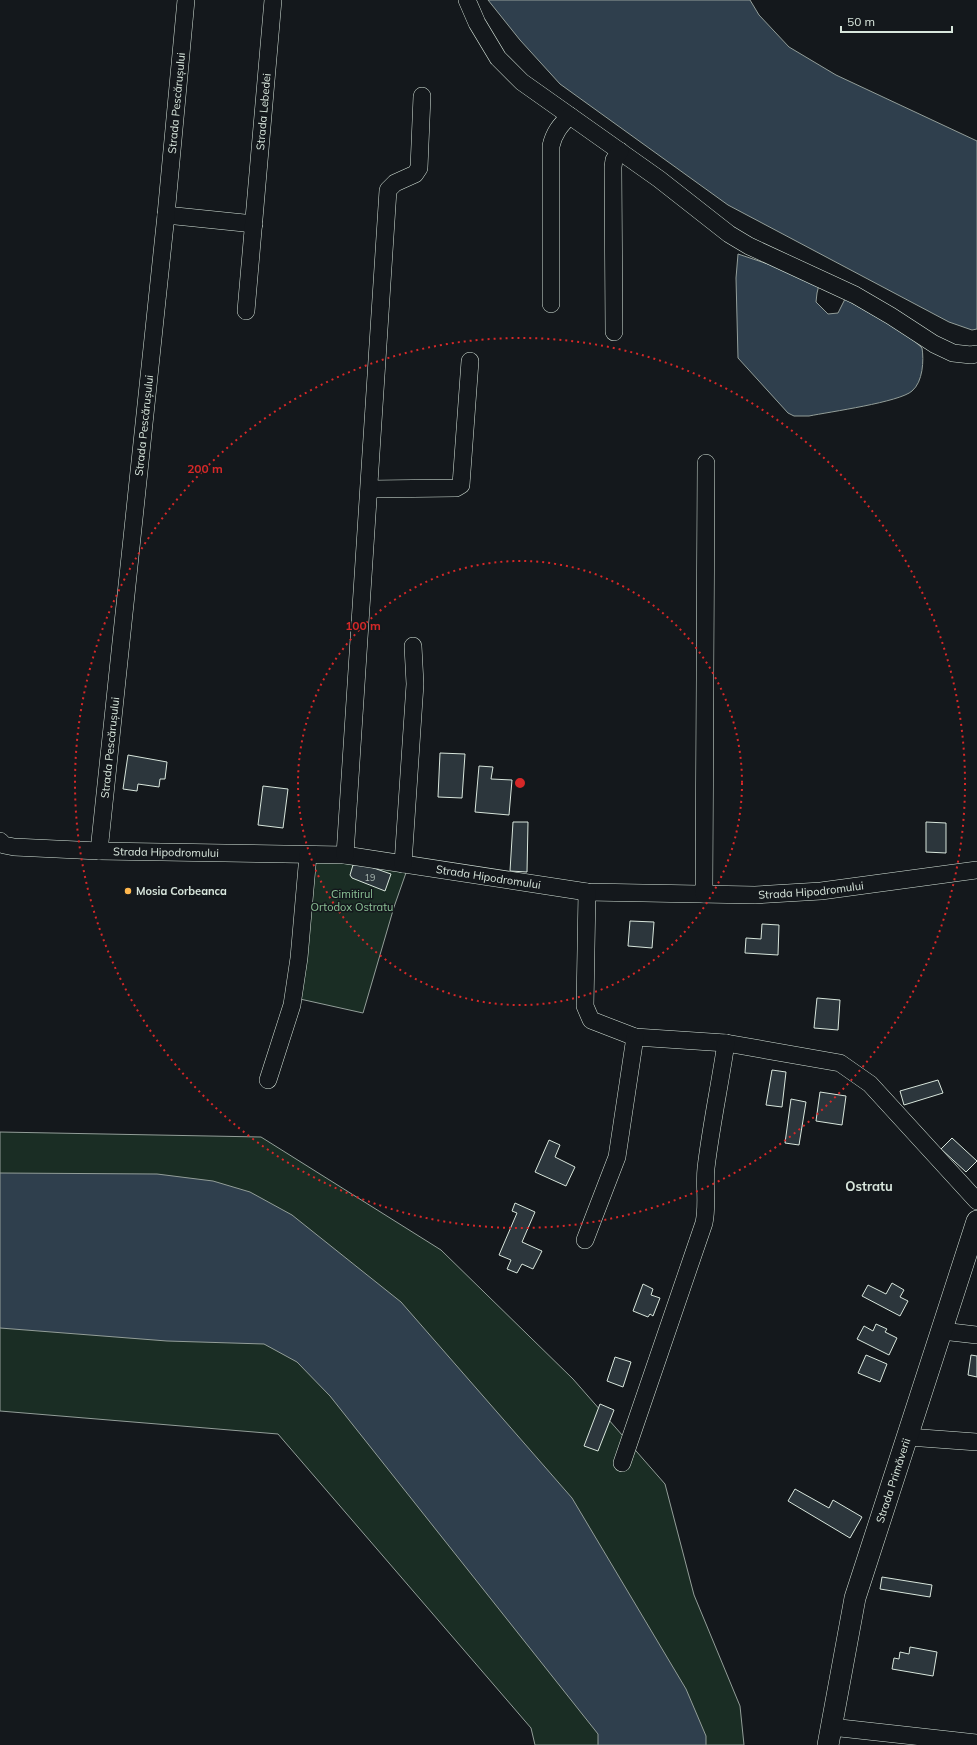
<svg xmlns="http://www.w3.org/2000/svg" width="977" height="1745" viewBox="0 0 977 1745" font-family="Mulish,sans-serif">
	<rect width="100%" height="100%" fill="#14181c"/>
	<g fill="#1a2d24" stroke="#939e99">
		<path d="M349 859 408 867 394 907 363 1013 300 999 314 862Z"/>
		<path d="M0 1132 261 1137 441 1250 573 1379 665 1484 694 1595 740 1706 744 1745H535L531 1728 278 1434 0 1411Z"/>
	</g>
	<g fill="#2f3f4d" stroke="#939e99">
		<path d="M488 0H750L759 15 789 47 836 75 977 141V329L972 330 949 322 728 205 560 84 520 40Z"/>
		<path d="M738 254 798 274 819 285 817 293 816 302 828 314 838 313 845 299 908 335 922 348C924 360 923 382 912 391 900 402 829 412 809 416H794L788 413 738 358 736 278Z"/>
		<path d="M0 1173 157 1174 213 1181 250 1192 292 1215 401 1302 572 1498 686 1689 706 1736V1745H598V1734L330 1396 297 1362 264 1344 167 1341 0 1328Z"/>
	</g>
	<g fill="#2c363c" stroke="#d8e6dc">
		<path d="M440 753 465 754 462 798 438 797Z"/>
		<path d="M128 755 167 762 165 779H160L159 787 138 784 137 791 123 789Z"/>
		<path d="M479 766 493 767 491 779 512 780 509 815 475 812Z"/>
		<path d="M263 786 288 789 283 828 258 825Z"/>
		<path d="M513 822H528L527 872 510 871Z"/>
		<path d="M926 822 946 823V853L926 852Z"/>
		<path d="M362 864 391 874 385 891 352 878 350 875 353 865Z"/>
		<path d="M630 921 654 922 652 948 628 946Z"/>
		<path d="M762 924 779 925 778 955 745 953 746 938 761 939Z"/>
		<path d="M817 998 840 1000 838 1030 814 1028Z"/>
		<path d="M772 1070 786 1072 782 1107 766 1105Z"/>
		<path d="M938 1080 943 1093 904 1105 900 1091Z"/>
		<path d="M820 1092 846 1096 842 1125 816 1121Z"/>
		<path d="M791 1099 806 1102 799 1145 785 1143Z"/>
		<path d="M952 1138 977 1161 966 1172 941 1149Z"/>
		<path d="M549 1140 560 1145 555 1157 575 1167 566 1186 535 1172Z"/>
		<path d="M515 1203 535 1212 522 1242 542 1251 533 1269 522 1264 517 1273 507 1269 511 1260 499 1255 517 1213 512 1211Z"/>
		<path d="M892 1283 904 1290 900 1297 908 1301 900 1316 862 1296 868 1285 886 1294Z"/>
		<path d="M643 1284 653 1289 651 1295 660 1298 653 1316 650 1314 648 1317 633 1311Z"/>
		<path d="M876 1324 887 1329 885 1332 897 1338 889 1355 857 1339 864 1326 873 1331Z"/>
		<path d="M866 1355 887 1364 880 1382 858 1373Z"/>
		<path d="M971 1355 977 1356V1377L968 1375Z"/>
		<path d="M615 1357 631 1362 623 1387 607 1381Z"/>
		<path d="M600 1404 614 1410 598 1451 584 1446Z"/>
		<path d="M795 1489 829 1508 833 1500 862 1517 850 1538 788 1501Z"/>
		<path d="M882 1577 932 1585 930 1597 880 1589Z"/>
		<path d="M910 1647 937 1652 933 1676 892 1669 894 1658 899 1659 900 1652 909 1654Z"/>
	</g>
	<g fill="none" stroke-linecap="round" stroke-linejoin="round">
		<g stroke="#d8e6dc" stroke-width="18">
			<g id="minor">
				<path d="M467 0 477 23 498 58 522 82 659 179 729 234 749 246 855 295 891 316 934 344 953 353 971 355 977 354"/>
				<path d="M166 215 254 224"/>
				<path d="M551 304V146C554 133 560 125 570 116"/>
				<path id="s1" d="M246 311 273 0"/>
				<path d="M614 332 613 167 614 160 620 151"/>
				<path d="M370 489 456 488 461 485 470 361"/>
				<path id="s2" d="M0 841 4 845 14 847 99 851 345 855 587 892 755 895 821 891 977 870"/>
				<path id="s3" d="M99 851 166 215 186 0"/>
				<path d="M345 855 388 190 395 183 415 174 419 168 422 96"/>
				<path d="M403 864 415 684 413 646"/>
				<path d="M587 892 585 1006 591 1020 635 1037 726 1043 840 1063 870 1084 977 1201"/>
				<path d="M704 894 706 463"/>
				<path d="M268 1080 292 1005 299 958 308 855"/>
				<path d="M585 1240 617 1157 635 1037"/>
				<path d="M942 1331 977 1335"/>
				<path d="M908 1437 977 1442"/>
				<path d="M622 1463 704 1223C708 1204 704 1186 706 1168 711 1126 720 1084 726 1043"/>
				<path d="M831 1727 977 1743"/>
			</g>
		</g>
		<g stroke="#d8e6dc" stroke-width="22">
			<g id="major">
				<path id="s4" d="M828 1745 855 1598 977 1221"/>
			</g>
		</g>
		<use href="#minor" stroke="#14181c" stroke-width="17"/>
		<use href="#major" stroke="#14181c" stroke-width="21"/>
	</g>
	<g fill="none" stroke="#d62828" stroke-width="2" stroke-dasharray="2 4">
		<circle cx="520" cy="783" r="222"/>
		<circle cx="520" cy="783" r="445"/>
	</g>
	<circle fill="#ffb74d" stroke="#14181c" stroke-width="1.5" cx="128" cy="891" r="4"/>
	<g text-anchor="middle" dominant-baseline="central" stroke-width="3" stroke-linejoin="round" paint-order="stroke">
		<g font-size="9" fill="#adbab4">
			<text x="370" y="877">19</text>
		</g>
		<g font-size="11" fill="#d8e6dc" stroke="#14181c">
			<text stroke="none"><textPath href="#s3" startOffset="752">Strada Pescărușului</textPath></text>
			<text stroke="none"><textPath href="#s1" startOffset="200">Strada Lebedei</textPath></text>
			<text stroke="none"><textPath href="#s3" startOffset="428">Strada Pescărușului</textPath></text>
			<text stroke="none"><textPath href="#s3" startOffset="104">Strada Pescărușului</textPath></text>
			<text stroke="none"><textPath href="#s2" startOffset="168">Strada Hipodromului</textPath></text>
			<text stroke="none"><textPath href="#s2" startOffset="492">Strada Hipodromului</textPath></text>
			<text stroke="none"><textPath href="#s2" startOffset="816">Strada Hipodromului</textPath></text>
			<text stroke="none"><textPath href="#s4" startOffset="273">Strada Primăverii</textPath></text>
		</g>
		<g font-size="11" font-weight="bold" fill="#d8e6dc" stroke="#14181c" text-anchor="start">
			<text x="136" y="891">Mosia Corbeanca</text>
		</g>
		<g font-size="11" fill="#8ac095" stroke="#14181c">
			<text x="352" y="894">Cimitirul<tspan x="352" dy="13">Ortodox Ostratu</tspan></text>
		</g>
		<g font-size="13" font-weight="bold" fill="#d8e6dc" stroke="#14181c">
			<text x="869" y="1186">Ostratu</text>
		</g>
	</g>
	<circle cx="520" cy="783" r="6" fill="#d62828" stroke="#14181c" stroke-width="2"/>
	<g font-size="12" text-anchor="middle" font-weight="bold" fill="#d62828" stroke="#14181c" stroke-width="3" stroke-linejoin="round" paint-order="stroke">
		<text x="205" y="473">200 m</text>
		<text x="363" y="630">100 m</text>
	</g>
	<path d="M841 26v6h111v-6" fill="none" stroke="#d8e6dc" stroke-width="2"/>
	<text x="847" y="26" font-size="12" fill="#d8e6dc" stroke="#14181c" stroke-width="3" paint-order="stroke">50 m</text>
</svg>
